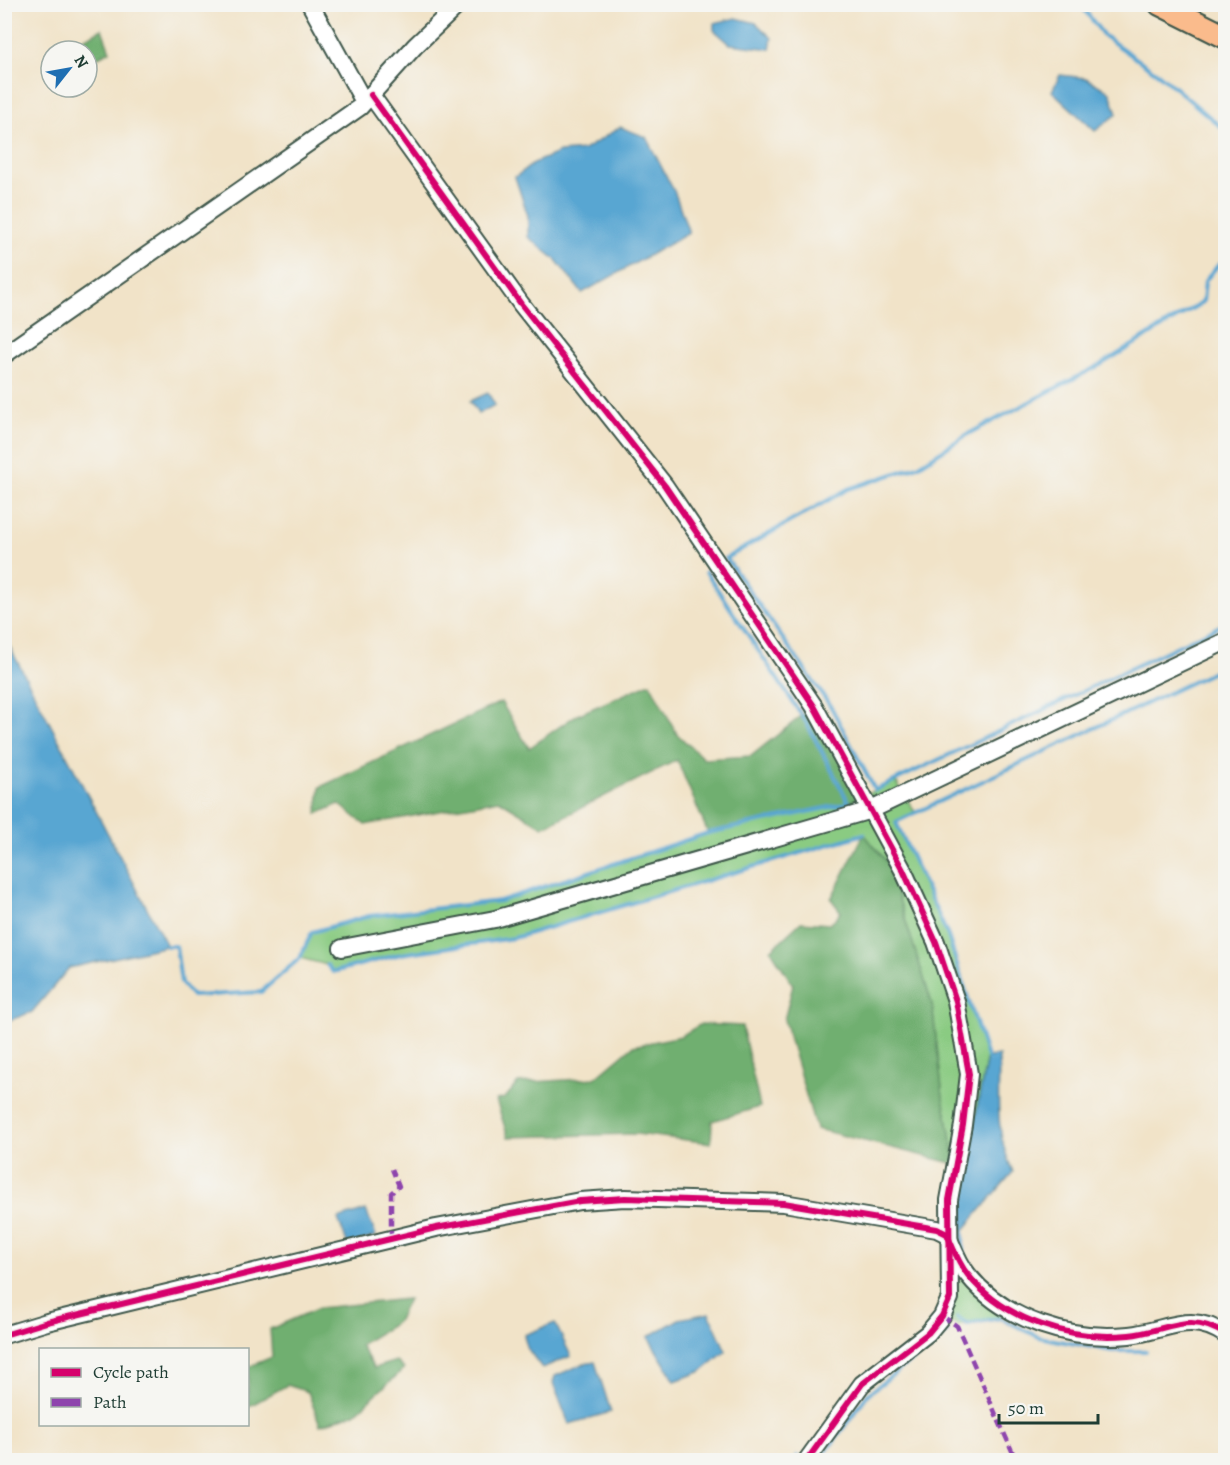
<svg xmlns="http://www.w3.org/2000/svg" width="1230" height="1465" viewBox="0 0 1230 1465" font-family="Alegreya,serif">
	<rect width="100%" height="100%" fill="#f6f6f2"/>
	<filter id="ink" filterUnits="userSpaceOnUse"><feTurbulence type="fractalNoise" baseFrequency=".0167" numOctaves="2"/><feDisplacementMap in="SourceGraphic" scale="12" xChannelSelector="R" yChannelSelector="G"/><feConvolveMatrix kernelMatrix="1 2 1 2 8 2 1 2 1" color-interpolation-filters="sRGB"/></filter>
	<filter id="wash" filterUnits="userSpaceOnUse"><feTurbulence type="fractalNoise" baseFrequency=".008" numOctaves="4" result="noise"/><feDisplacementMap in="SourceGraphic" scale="24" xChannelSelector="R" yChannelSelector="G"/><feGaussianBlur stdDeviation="1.35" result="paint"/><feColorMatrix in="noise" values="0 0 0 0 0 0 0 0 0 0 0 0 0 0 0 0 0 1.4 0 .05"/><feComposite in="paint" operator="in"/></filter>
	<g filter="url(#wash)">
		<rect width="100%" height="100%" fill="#f1e3c8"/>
		<path fill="#8acb82" stroke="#54845b" stroke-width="1.5" d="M895 780 915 812 896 822 948 936 987 1057 964 1187 960 1228 948 1235C961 1270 976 1284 1005 1308L1000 1318 957 1326 942 1316 950 1298 949 1200 956 1164 943 1098 932 1004 887 862 864 834 514 938 401 954 333 972 327 965 300 958 312 932 369 916 500 901 708 833 849 803Z"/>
		<g fill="#6faf70" stroke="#477652" stroke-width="1.5">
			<path d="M102 29 110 51 89 62 87 63V51H61Z"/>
			<path d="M650 683 677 734 704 759 751 756 814 706 863 794 849 803 708 833 677 760 543 827 499 800 365 825 339 804 317 814 320 787 501 702 529 748 575 716Z"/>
			<path d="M864 834 887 862 932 1004 943 1098 956 1164 816 1129 784 1020 793 985 771 950 801 922 830 924 841 912 831 899Z"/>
			<path d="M701 1024 742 1026 760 1107 712 1121 711 1143 636 1134 508 1137 496 1100 505 1098 518 1083 595 1078 633 1046 681 1036Z"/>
			<path d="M408 1299 397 1322 360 1345 374 1368 396 1361 404 1369 355 1413 320 1425 308 1392 287 1385 248 1407V1367L272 1357 270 1329 319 1308Z"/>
		</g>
		<g fill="#59a6d2" stroke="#3c7283" stroke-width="1.5">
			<path d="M736 18 756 23 772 38 770 49 730 44 714 30V23Z"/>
			<path d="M1060 75 1086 78 1110 92 1117 114 1095 131 1052 91Z"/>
			<path d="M620 127 646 137 675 193 689 233 582 293 556 260 528 237V216L515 177 536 162 560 152 584 150Z"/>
			<path d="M488 393 495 405 478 414 470 401Z"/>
			<path d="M4 636 167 946 69 968 32 1012 5 1022Z"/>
			<path d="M999 1056C999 1101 994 1130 1013 1172L963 1231 960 1228C966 1170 975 1114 987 1057Z"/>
			<path d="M366 1210 376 1236 348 1245 338 1219Z"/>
			<path d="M709 1313 726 1351 702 1371 675 1381 648 1337 679 1319Z"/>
			<path d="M555 1323 571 1356 542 1368 527 1348 524 1335Z"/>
			<path d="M595 1362 611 1412 569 1424 553 1383 555 1376 583 1364Z"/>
		</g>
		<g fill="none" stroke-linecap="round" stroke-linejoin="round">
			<g stroke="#59a6d2" stroke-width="4">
				<path d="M1080 4 1104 36 1160 75 1226 131"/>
				<path d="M1226 263 1219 264 1205 281 1203 302 1100 365 968 434 918 466 848 489 726 558 831 707 875 790 1226 623"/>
				<path d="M167 946H176L181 983 192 996 261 992 300 958 312 932 369 916 500 901 708 833 849 803 806 722 706 572"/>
				<path d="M327 965 333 972 401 954 514 938 864 834"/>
				<path d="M987 1057 948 936 896 822 1226 666"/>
				<path d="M963 1253V1231"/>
				<path d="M957 1317 967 1324 1000 1318 1039 1337 1112 1351H1146"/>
				<path d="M794 1460 797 1456"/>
				<path d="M820 1460 868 1394 948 1332"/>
			</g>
		</g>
	</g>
	<g filter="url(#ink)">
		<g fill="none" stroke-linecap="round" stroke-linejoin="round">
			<g stroke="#3e564a" stroke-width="20">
				<g id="minor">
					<path d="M310 4 364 102"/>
					<path d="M371 95 521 304 665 486 814 706 903 870 936 942 956 1001 969 1074 963 1125 949 1200 950 1298 942 1316 928 1333 862 1384 807 1460"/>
					<path d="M4 355 360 107 415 46 459 4"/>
					<path d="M342 948 495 919 871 810 1226 641"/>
					<path d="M4 1335 47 1322 436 1228 580 1201 625 1198 784 1203 937 1229 947 1234C953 1248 958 1263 968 1275 1005 1321 1072 1341 1129 1335 1167 1331 1189 1310 1226 1335"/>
				</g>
			</g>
			<g stroke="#3e564a" stroke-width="26">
				<path id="major" d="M1160 4 1226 37"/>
			</g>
			<use href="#minor" stroke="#fff" stroke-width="16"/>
			<use href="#major" stroke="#fabb8c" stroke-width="22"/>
			<g stroke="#8e44ad" stroke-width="4.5" stroke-dasharray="9 4.5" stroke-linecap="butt">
				<path d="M391 1239V1193L399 1186 392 1169"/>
				<path d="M942 1316 957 1326 1016 1460"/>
			</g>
			<g stroke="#f6f6f2" stroke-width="10">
				<g id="cycleway">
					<path d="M371 95 521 304 665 486 814 706 903 870 936 942 956 1001 969 1074 963 1125 949 1200 950 1298 942 1316 928 1333 862 1384 807 1460"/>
					<path d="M4 1335 47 1322 436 1228 580 1201 625 1198 784 1203 937 1229 947 1234C953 1248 958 1263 968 1275 1005 1321 1072 1341 1129 1335 1167 1331 1189 1310 1226 1335"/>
				</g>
			</g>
			<use href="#cycleway" stroke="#d6006c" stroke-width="6"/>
		</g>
	</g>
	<rect width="1230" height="1465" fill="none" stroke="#f6f6f2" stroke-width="24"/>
	<rect x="39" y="1348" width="210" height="78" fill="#f6f6f2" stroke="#a0aca6" stroke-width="1.5"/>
	<rect x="51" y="1368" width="30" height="9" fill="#d6006c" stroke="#a0aca6" stroke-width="1.5"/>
	<text x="93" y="1378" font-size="18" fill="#1f3d34">Cycle path</text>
	<rect x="51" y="1398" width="30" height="9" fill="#8e44ad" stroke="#a0aca6" stroke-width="1.5"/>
	<text x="93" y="1408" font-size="18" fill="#1f3d34">Path</text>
	<g transform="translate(69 69) rotate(59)"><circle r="28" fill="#f6f6f2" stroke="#a0aca6" stroke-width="1.5"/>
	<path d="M0-4.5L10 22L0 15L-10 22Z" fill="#1f6fb2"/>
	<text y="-9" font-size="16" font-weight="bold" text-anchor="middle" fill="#1f3d34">N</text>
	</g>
	<path d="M999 1414v9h99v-9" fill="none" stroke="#1f3d34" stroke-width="3"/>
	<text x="1008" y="1414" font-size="18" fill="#1f3d34" stroke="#f6f6f2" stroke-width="4.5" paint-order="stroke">50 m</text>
</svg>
